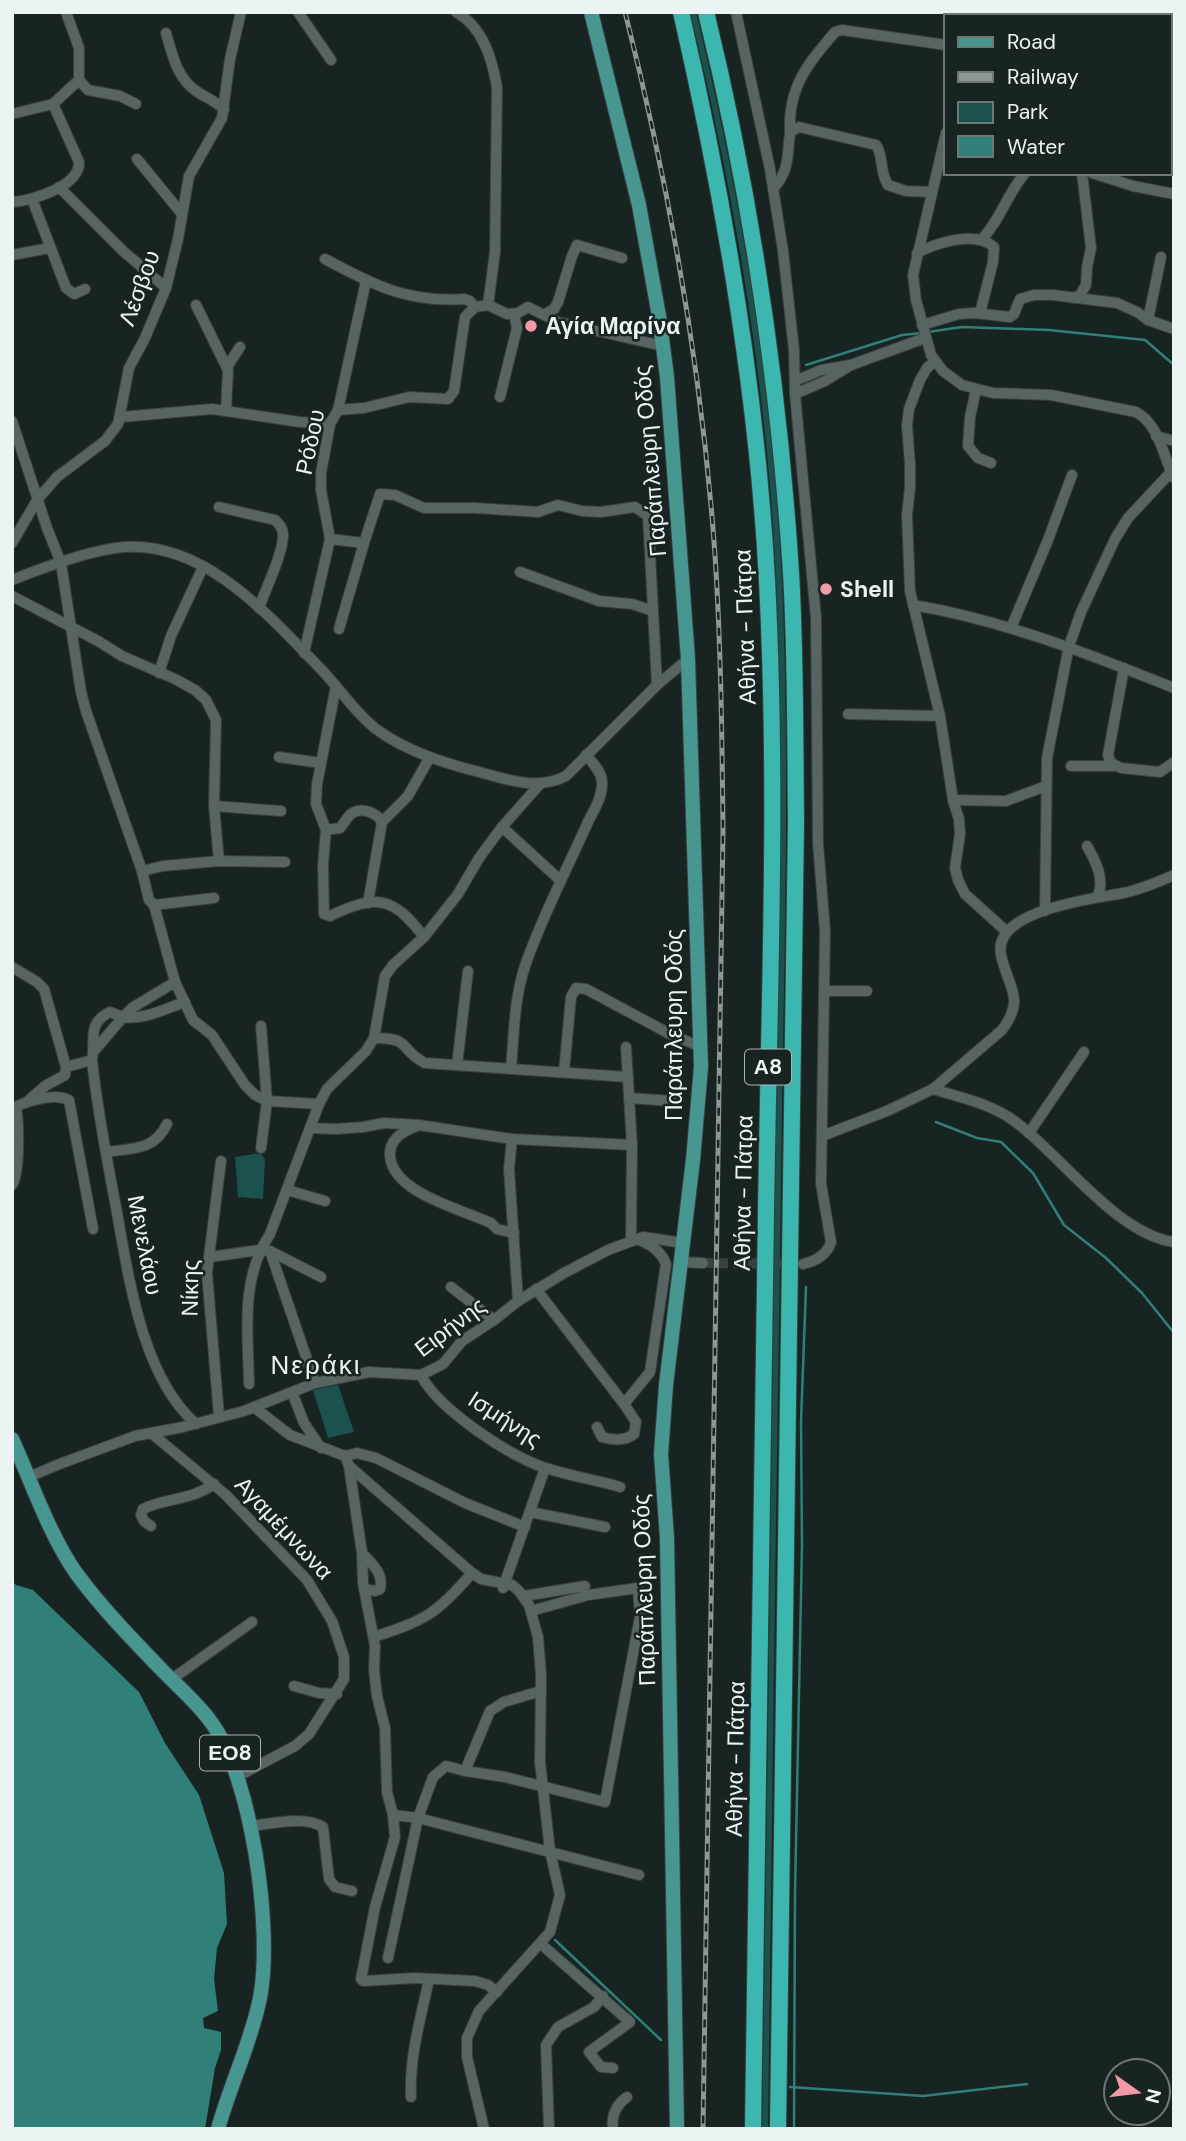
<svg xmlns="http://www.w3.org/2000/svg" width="1186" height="2141" viewBox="0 0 1186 2141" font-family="'DM Sans',sans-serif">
	<rect width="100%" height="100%" fill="#182422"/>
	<g fill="#1b524e">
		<path d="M690 12H696C743 205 775 404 783 603 790 798 783 994 781 1190 776 1503 772 1816 768 2129H762C767 1816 771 1503 775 1190 778 994 785 798 777 603 770 406 737 203 690 12Z"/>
		<path d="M260 1153 265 1159 263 1199 238 1197 235 1157Z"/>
		<path d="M338 1385 354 1432 328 1438 313 1390Z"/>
	</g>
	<path fill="#307f79" d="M12 1581 16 1585 33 1590 139 1692 165 1743 199 1795 224 1873 227 1924 217 1948 214 1979 218 2011 203 2018 204 2028 221 2032V2050L215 2068 205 2129H12Z"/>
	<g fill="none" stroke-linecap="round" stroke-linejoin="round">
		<g stroke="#307f79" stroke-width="2.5">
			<path d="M928 332 962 327 1049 330 1145 340 1174 365"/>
			<path d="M806 365 902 335 922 333"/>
			<path d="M936 1122 977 1138 1001 1142 1033 1173 1064 1225 1106 1258 1142 1293 1174 1333"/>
			<path d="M555 1940 661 2040"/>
			<path d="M790 2087 923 2096 1027 2084"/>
			<path d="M794 2129 795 1892 802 1545 801 1422 806 1287"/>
		</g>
		<path stroke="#384341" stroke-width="10" stroke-dasharray="10 5" stroke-linecap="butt" d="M703 1263 793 1264"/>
		<g stroke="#37403f" stroke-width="12">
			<g id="minor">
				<path d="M298 12 331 60"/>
				<path d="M456 12C483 27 492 59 497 87L495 252 488 305"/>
				<path d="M736 12 770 169 783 251 794 350 795 394 816 618 818 843 825 931 821 1184 831 1242C827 1255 816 1261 803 1264"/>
				<path d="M1142 15 1143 12"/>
				<path d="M994 16 997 12"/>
				<path d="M1064 16 1065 12"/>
				<path d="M166 33C172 54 177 78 196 91 205 97 215 101 224 109"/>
				<path d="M79 80 88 90 120 96 136 104"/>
				<path d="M53 104 79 80V48L66 12"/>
				<path d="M1170 106H1174"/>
				<path d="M12 114 53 104 79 162C80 186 32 201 12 202"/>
				<path d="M790 132C788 87 807 65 835 32L842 30 946 45"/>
				<path d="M946 133 913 275 916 300 931 355 943 371 962 385 993 393 1051 395 1136 412C1159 424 1163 456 1174 478"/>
				<path d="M137 159 182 214"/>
				<path d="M1092 173 1133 186 1174 194"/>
				<path d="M59 187 122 250 166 288"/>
				<path d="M773 189C790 170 787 156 790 132L799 127 876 145C884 156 879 171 888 185L906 191 932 192"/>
				<path d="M32 199 66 288 74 294 85 289"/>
				<path d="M981 240C1000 221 1007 194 1025 173"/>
				<path d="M917 253C936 243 975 230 994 247L993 262 980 313"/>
				<path d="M12 255 50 248"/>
				<path d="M325 259C373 285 408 303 464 299L470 301 475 307"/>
				<path d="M1074 298 1080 295 1086 285 1087 267 1091 248 1082 173"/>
				<path d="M196 305 228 370 226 411"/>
				<path d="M488 305 507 314 518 313 528 307 558 322 663 346"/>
				<path d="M545 314 554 309 558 302 572 256 577 245 622 258"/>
				<path d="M1148 320 1161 257"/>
				<path d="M922 325 959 314 974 313 1010 317 1014 314 1020 299 1034 295H1053L1117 303 1137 312 1148 320 1174 329"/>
				<path d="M935 361 927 368 920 380 909 409 907 426 910 464V488L907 515 910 591 940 716 953 800 959 819 960 834 955 868 958 880 965 894 1006 931"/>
				<path d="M227 367 240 347"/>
				<path d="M795 381 821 370 851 365 925 338"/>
				<path d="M976 390 970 417 968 446 978 458 991 463"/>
				<path d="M795 394 825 381 851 365"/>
				<path d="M500 397 517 328 514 314"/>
				<path d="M338 410 364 408 409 397 448 399 454 391 465 317 475 307 488 305"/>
				<path d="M121 417 212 409 300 422 330 424"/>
				<path d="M12 421 47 528 61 563 81 692 86 711 142 871"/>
				<path d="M1156 436 1174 441"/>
				<path d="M219 507 275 520C279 524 283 528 283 534 284 552 265 590 259 608"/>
				<path d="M330 539 364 543"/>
				<path d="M12 543 37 500 57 477 105 441 118 424 129 368 145 338 166 288 178 239 189 176 222 118 230 59 241 12"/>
				<path d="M520 572 599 601 632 604 653 611"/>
				<path d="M12 580C42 568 94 549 125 547 205 542 267 614 318 666 338 686 354 712 376 729 407 752 447 764 483 773 511 781 539 790 566 776L657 685 688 659"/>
				<path d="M12 596 98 641 122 656 175 679 195 690 206 700 216 720 214 806 219 861"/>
				<path d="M913 605C1003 620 1089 654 1174 688"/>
				<path d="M1011 628 1048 540 1072 475"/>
				<path d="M339 629 364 543 380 494 395 495 424 508H475L538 512 558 505 582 511 601 512 635 507 648 516 657 685"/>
				<path d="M304 653 330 539 321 490V473L330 424 338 410 366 281"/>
				<path d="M1124 668 1108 755 1111 763 1121 768 1160 772 1174 762"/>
				<path d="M159 673 171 636 203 567"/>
				<path d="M336 686 317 784 316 804 326 830 323 865 324 914 330 916C376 894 393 896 424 937"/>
				<path d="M848 714 940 716"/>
				<path d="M279 757 321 763"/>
				<path d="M1071 766H1114"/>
				<path d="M953 800 1006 801 1046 786"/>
				<path d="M214 806 281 811"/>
				<path d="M502 827 561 881"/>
				<path d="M326 830 340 828C344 824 347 817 351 814 361 806 377 813 382 822"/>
				<path d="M1087 846C1095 860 1105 879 1098 895"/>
				<path d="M214 898 154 905 149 900 142 871 163 866 219 861 285 862"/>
				<path d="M368 903 382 822 408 796 430 757"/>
				<path d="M154 905 175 982 193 1020 212 1035 245 1085 255 1095 267 1101 319 1104"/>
				<path d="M1045 911 1047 758 1069 646 1081 612 1115 539 1128 518 1171 472"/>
				<path d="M12 967 37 982 44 989 66 1067 65 1075 45 1086 29 1100"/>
				<path d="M175 982 132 1008 123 1017 110 1012C86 1024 96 1040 92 1060 97 1108 106 1155 115 1202 128 1271 140 1375 196 1424"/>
				<path d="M824 991H867"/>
				<path d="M374 1038C413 1038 398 1049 425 1063L628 1077"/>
				<path d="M626 1047 632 1145 631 1241"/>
				<path d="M94 1051 123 1017C145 1020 164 1009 185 1002"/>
				<path d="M457 1065 468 971"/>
				<path d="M66 1067 92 1060"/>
				<path d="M511 1069C514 1034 514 997 526 963 543 915 567 869 588 822 594 810 603 796 602 782 602 772 592 762 586 755"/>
				<path d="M564 1072 571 997 576 988 586 989 668 1033 701 1047"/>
				<path d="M933 1089C962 1098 993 1104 1017 1123 1062 1157 1117 1234 1174 1242"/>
				<path d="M629 1098 672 1101"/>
				<path d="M12 1108C28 1101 52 1092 69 1100L93 1229"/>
				<path d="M417 1126C403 1131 389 1139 390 1156 393 1193 461 1209 491 1223L497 1229 514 1233"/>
				<path d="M310 1128 336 1129 363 1127 384 1123 419 1125 512 1139 632 1145"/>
				<path d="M1029 1133 1084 1052"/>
				<path d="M822 1136 887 1111 933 1089 1002 1030C1026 998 1008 988 1001 955 992 910 1093 899 1123 893 1140 890 1158 882 1174 875"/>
				<path d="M512 1139 509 1169 518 1301"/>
				<path d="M261 1148 267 1101 261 1026"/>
				<path d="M106 1152C133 1148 154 1151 167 1124"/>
				<path d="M12 1185C20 1173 19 1123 16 1107"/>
				<path d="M287 1190 325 1201"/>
				<path d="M270 1251 315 1383"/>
				<path d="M210 1257 259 1250 270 1251 321 1277"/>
				<path d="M681 1262 703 1263"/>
				<path d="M451 1287 494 1320"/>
				<path d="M536 1289 624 1404"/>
				<path d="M421 1375C437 1408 511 1458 546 1468 570 1476 596 1480 620 1487"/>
				<path d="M249 1384C248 1332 240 1279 270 1234L319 1104 327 1089 366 1051 374 1038 385 976 393 965 424 937 458 894 479 858 502 827 540 784"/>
				<path d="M292 1392 304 1423 321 1448"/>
				<path d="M255 1408 290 1435 345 1456 349 1466 472 1573 481 1579 512 1585 519 1591 529 1605 538 1637 541 1675 540 1762 550 1851 560 1895 550 1932 479 2011 467 2038V2057L484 2129"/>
				<path d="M219 1416 207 1273 221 1161"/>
				<path d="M597 1427 602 1437C612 1440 625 1441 634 1434L636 1422 624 1404 650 1372 666 1264C661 1251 651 1245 639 1240"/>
				<path d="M151 1433 226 1495 307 1580 332 1621 344 1657V1679L309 1734 295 1746 238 1776"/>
				<path d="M345 1456 357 1453 376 1458 465 1503 525 1527"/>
				<path d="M349 1466 362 1553 363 1583 375 1646 374 1670 377 1696 385 1728 387 1792 393 1815 395 1837 375 1907 361 1979 363 1981 415 1978 475 1981 488 1985 497 1992"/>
				<path d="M29 1477 57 1465 135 1436 183 1427 244 1411 315 1383 369 1372 421 1375 443 1364 462 1341 494 1320 518 1301 564 1273 608 1250 643 1237 683 1243"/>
				<path d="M530 1512 605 1527"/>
				<path d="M151 1526 144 1521 141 1515 143 1509C168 1497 190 1501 214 1484"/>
				<path d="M362 1553C372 1564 384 1573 380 1589L375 1591 364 1589"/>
				<path d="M503 1588 545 1468"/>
				<path d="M524 1596 585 1586"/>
				<path d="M374 1637C425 1620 436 1615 472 1573"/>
				<path d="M172 1679 252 1622"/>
				<path d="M294 1686 319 1693 337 1694"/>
				<path d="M465 1771 505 1777 605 1802 640 1617 638 1588 588 1595 531 1611"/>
				<path d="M393 1815 418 1818 639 1875"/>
				<path d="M250 1826C271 1824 304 1815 323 1827L329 1879 335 1887 352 1891"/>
				<path d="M541 1944 630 2022 589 2052 601 2067 613 2068"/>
				<path d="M388 1958 418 1818 433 1777 446 1766 465 1771 490 1711 504 1702 541 1691"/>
				<path d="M411 2097C409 2057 421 2018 429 1979"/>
				<path d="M549 2129 546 2045 558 2027 594 2007 603 1996"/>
				<path d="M613 2129C611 2115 616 2105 627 2097"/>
			</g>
		</g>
		<g stroke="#37403f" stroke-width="16">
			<g id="major">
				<path d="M591 12 639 205 659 316 667 377 688 659 701 1067 693 1160 666 1385 661 1454 667 1538 677 2129"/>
				<path d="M12 1439C32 1483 49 1534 76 1573 101 1607 131 1638 160 1668 177 1686 196 1701 211 1722 252 1777 273 1930 260 1998 251 2043 230 2085 218 2129"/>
			</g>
		</g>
		<g stroke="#37403f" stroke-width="18">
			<g id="highway">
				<path d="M681 12C724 199 757 389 767 581 778 791 769 1001 766 1211 762 1517 757 1823 753 2129"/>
				<path d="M706 12C751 196 779 384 791 573 796 656 795 739 796 822L778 2129"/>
			</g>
		</g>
		<use href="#minor" stroke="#576462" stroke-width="10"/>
		<use href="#major" stroke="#479690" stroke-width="14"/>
		<use href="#highway" stroke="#3cb7af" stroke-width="16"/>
		<g stroke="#8e9796" stroke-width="5">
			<path id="rail" d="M625 12C670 190 702 371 715 555 721 646 722 738 723 830L703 2129"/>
		</g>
		<use href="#rail" stroke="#182422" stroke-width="2.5" stroke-dasharray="8" stroke-linecap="butt"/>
	</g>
	<g fill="#f39aa9" stroke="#182422" stroke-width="2.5">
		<circle cx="531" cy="326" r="7"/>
		<circle cx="826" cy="589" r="7"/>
	</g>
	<g text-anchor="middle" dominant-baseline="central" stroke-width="5" stroke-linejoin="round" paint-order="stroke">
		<g fill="#182422" stroke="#acb6b4" stroke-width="2">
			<rect x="745" y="1049.5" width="46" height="35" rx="5"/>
			<rect x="200" y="1735.5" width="60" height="35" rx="5"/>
		</g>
		<g font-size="21" font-weight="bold" fill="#ecf4f3">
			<text x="768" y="1067">Α8</text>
			<text x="230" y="1753">ΕΟ8</text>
		</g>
		<g font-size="23" fill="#ecf4f3" stroke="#182422">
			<text transform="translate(139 288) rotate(-70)">Λέσβου</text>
			<text transform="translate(310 442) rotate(-78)">Ρόδου</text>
			<text transform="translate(650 461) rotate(-95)">Παράπλευρη Οδός</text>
			<text transform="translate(745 627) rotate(-92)">Αθήνα - Πάτρα</text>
			<text transform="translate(674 1025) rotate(-90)">Παράπλευρη Οδός</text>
			<text transform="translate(743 1193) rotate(-89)">Αθήνα - Πάτρα</text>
			<text transform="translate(145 1245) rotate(79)">Μενελάου</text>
			<text transform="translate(190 1288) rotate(-89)">Νίκης</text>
			<text transform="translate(450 1327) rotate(-37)">Ειρήνης</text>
			<text transform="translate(505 1419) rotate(33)">Ισμήνης</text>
			<text transform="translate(284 1528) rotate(47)">Αγαμέμνωνα</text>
			<text transform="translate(644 1590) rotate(-92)">Παράπλευρη Οδός</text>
			<text transform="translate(735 1759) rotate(-89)">Αθήνα - Πάτρα</text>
		</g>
		<g font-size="23" font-weight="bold" fill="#ecf4f3" stroke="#182422" text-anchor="start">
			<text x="545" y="326">Αγία Μαρίνα</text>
			<text x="840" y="589">Shell</text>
		</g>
		<g font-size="26" letter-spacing="2" fill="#ecf4f3" stroke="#182422">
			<text x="316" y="1365">Νεράκι</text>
		</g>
	</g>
	<rect width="1186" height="2141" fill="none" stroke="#ecf4f3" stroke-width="28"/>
	<rect x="944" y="14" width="228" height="161" fill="#182422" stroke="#6d7776" stroke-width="2"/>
	<rect x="958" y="37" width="35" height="10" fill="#479690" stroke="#6d7776" stroke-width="2"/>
	<text x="1007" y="49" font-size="21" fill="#ecf4f3">Road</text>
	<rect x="958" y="72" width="35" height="10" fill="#8e9796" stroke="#6d7776" stroke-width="2"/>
	<text x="1007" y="84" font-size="21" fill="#ecf4f3">Railway</text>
	<rect x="958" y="102" width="35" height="21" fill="#1b524e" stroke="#6d7776" stroke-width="2"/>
	<text x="1007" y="119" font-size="21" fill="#ecf4f3">Park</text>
	<rect x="958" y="136" width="35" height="21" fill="#307f79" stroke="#6d7776" stroke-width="2"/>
	<text x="1007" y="154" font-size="21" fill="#ecf4f3">Water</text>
	<g transform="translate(1137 2092) rotate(104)"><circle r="33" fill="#182422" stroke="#6d7776" stroke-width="2"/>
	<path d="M0-5L12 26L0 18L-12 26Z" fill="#f39aa9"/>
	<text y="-10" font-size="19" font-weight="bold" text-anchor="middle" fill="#ecf4f3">N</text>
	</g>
</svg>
